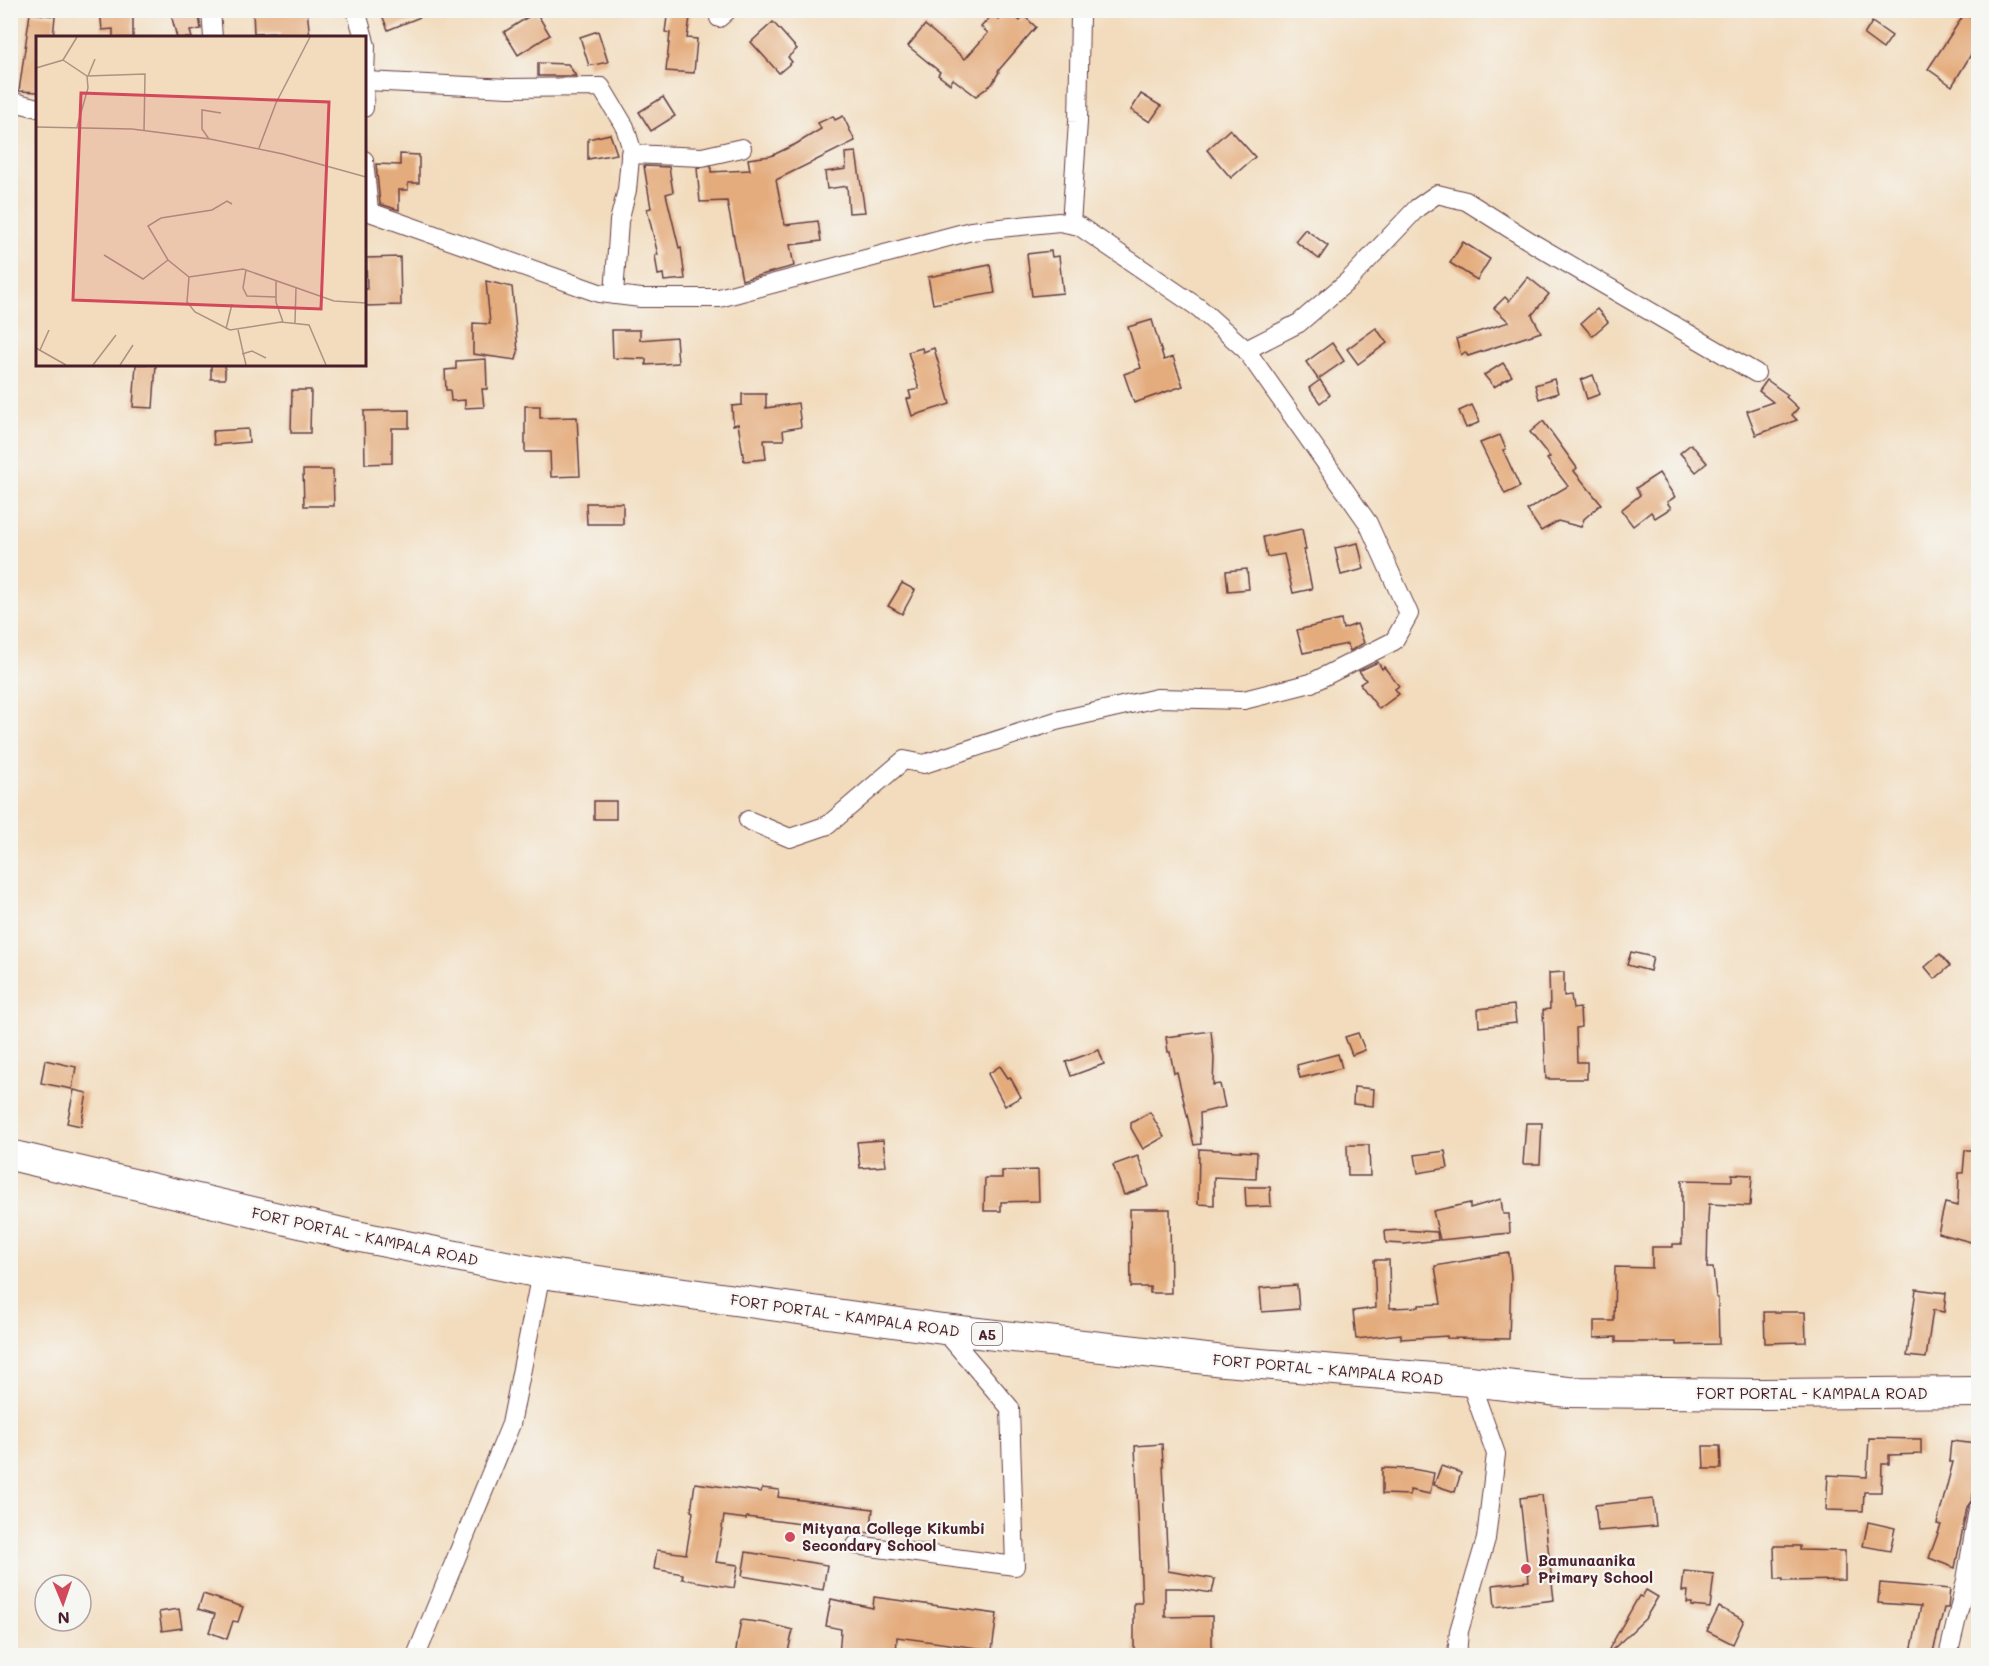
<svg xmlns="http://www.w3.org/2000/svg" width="1989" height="1666" viewBox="0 0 1989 1666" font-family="Mali,sans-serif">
	<rect width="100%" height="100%" fill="#f6f6f2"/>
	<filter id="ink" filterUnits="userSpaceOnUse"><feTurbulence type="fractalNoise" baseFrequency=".0167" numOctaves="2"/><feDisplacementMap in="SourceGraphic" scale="12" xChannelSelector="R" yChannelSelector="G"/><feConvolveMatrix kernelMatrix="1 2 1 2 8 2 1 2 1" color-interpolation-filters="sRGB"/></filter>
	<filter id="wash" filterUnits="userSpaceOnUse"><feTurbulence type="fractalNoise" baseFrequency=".008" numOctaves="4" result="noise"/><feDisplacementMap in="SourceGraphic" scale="24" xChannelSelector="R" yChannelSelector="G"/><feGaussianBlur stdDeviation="1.35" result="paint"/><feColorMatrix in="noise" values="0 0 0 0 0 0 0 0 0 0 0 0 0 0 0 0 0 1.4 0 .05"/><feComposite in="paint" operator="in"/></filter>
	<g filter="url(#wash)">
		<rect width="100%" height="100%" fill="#f2dcbd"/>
		<g id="blocks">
			<g fill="#e4ab7c">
				<path d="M100 10H133V38H113V29L102 30Z"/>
				<path d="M170 10H198L201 29 190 31 192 38H177Z"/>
				<path d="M253 10H307L310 38H281V33L254 34Z"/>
				<path d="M380 10H435V11L388 30Z"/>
				<path d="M668 10H691L687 38 697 39 694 73 666 71 670 33 665 32Z"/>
				<path d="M1008 10 1020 21 1024 16 1036 27 998 71 999 72 992 84 976 96 953 79 950 84 938 75 940 72 908 46 925 25 965 59 988 33 981 27 993 14 999 20Z"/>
				<path d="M536 12 550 35 518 55 504 32Z"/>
				<path d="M30 13 55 16 53 38H38V92L19 91Z"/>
				<path d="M1965 13 1978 22V43L1952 86 1928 69Z"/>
				<path d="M773 22 797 49 788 57 792 62 779 73 751 42Z"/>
				<path d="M1872 22 1892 36 1883 49 1864 35Z"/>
				<path d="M598 31 608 62 589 66 580 37Z"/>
				<path d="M538 63 568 64 576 76H538Z"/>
				<path d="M1141 94 1161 106 1150 122 1131 110Z"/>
				<path d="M663 97 675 116 651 131 639 112Z"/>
				<path d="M833 116 835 120 843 116 855 141 776 180 785 225 818 221 821 241 790 245 794 266 742 280 727 201 700 202 697 168 711 166V172L750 170 748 159 771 156 796 144 821 129 818 123Z"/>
				<path d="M1230 129 1255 157 1231 178 1207 150Z"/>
				<path d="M610 134 617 154 588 159V139Z"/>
				<path d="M856 152 865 212 849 213 847 186 827 189 825 172 846 169 845 153Z"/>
				<path d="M400 154 419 155V183H408V190H399V210L380 204 376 164 400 165Z"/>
				<path d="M644 166 669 167 673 192 666 194 679 248 681 247 685 279 664 281 663 274 658 275 655 255H658L647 209 651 208Z"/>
				<path d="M1305 229 1328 246 1319 259 1295 241Z"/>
				<path d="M1463 242 1490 259 1477 280 1450 263Z"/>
				<path d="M1051 251 1052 257 1059 256 1063 293 1032 296 1027 254Z"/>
				<path d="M400 257 401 305 364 306V289H367L366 258Z"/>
				<path d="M990 265 995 293 933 304 928 277Z"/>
				<path d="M1528 277 1549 294 1532 315 1541 332 1468 356 1465 352 1461 355 1456 339 1509 322 1494 308 1505 297 1509 301Z"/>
				<path d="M486 281 512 287 518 352 516 360 473 354V323L490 324Z"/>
				<path d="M1597 309 1608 322 1592 336 1581 323Z"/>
				<path d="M1152 320 1164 360 1173 357 1183 386 1134 403 1124 374 1141 368 1128 327Z"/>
				<path d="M1376 328 1387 343 1358 364 1347 349Z"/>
				<path d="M612 330H640V340L676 337 678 363 646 365V359L613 358Z"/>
				<path d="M1332 343 1344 361 1318 379 1306 362Z"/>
				<path d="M922 348 923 352 934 348 950 404 912 416 907 399 911 398 909 391 919 389 908 352Z"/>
				<path d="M486 359 487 389H482L484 407 465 408V400L451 401 450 390H446L445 370 456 369V361Z"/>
				<path d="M1503 363 1512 376 1494 387 1484 375Z"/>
				<path d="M136 364H156L153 408 133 407Z"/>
				<rect x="211" y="364" width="14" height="15"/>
				<path d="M1593 375 1600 394 1587 399 1581 380Z"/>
				<path d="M1554 379 1558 393 1539 399 1535 385Z"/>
				<path d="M1320 380 1330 395 1320 403 1309 388Z"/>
				<path d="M1767 380 1788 395 1786 397 1798 408 1792 415 1797 420 1756 435 1747 411 1773 402 1759 391Z"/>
				<path d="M292 390H311L310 433H291Z"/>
				<path d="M742 394H766V408L798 403 801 427 783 430 784 440H764L766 459 744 461 738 424 733 425 732 406 742 405Z"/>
				<path d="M1472 405 1480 422 1466 428 1459 411Z"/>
				<path d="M525 406H540V418L577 417 580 476 551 477 550 452H525Z"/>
				<path d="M409 410V428H392V463L365 464 364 411Z"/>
				<path d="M1543 421 1577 468 1574 471 1601 504 1584 519 1581 527 1558 521 1541 531 1527 510 1568 486 1547 459 1550 457 1530 432Z"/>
				<path d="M248 429 249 442 214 445 213 431Z"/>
				<path d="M1500 435 1506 449 1503 450 1520 487 1505 494 1480 443Z"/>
				<path d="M1691 444 1707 463 1696 472 1680 453Z"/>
				<path d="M303 470H333L334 506H304Z"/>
				<path d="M1659 473 1675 497 1667 502 1671 508 1655 518 1651 512 1633 526 1621 510 1640 495 1636 488Z"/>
				<path d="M586 503H623V524H587Z"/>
				<path d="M1302 529 1306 550H1304L1312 589 1293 593 1284 554 1267 557 1263 537Z"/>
				<path d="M1358 543 1364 569 1341 575 1335 548Z"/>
				<path d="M1247 569 1249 589 1228 591 1226 571Z"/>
				<path d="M902 583 915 590 902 614 888 606Z"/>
				<path d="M1341 620 1343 629 1357 624 1364 643 1350 651 1347 644 1303 653 1297 630Z"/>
				<path d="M1378 662 1382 669 1384 667 1399 686 1395 689 1399 694 1379 709 1360 684 1366 680 1359 671Z"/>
				<rect x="594" y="801" width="22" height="18"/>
				<path d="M1631 952 1653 957 1650 971 1627 965Z"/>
				<path d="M1940 954 1950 966 1935 979 1925 967Z"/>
				<path d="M1564 972V996L1571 995 1573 1009 1580 1008 1581 1027 1576 1028 1577 1062H1587V1079H1546L1543 1010 1550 1009 1549 973Z"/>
				<path d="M1514 1005 1516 1023 1479 1027 1478 1009Z"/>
				<path d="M1211 1031 1214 1058 1213 1085 1220 1084 1225 1107 1200 1113 1201 1144 1194 1145 1177 1072 1174 1073 1170 1052H1168L1166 1037Z"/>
				<path d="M1358 1033 1365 1050 1352 1055 1345 1037Z"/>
				<path d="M1099 1050 1104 1064 1071 1076 1066 1062Z"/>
				<path d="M1338 1054 1342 1068 1300 1078 1297 1065Z"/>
				<path d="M45 1060 76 1067 72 1089 41 1083Z"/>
				<path d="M1000 1066 1008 1078 1010 1077 1021 1097 1005 1106 988 1074Z"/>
				<path d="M1354 1087 1374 1089 1373 1106 1353 1104Z"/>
				<path d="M74 1090 87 1093 81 1126 67 1123Z"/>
				<path d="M1150 1112 1164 1137 1143 1149 1131 1128V1123Z"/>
				<path d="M1526 1123H1542L1540 1164H1523Z"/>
				<path d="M883 1140 886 1166 860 1168 857 1142Z"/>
				<path d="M1347 1145H1369L1370 1176H1348Z"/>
				<path d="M1199 1149 1257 1152 1256 1179 1214 1177V1205L1198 1204Z"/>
				<path d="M1965 1150H1978V1244L1938 1233 1945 1203 1958 1206 1959 1173H1963Z"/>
				<path d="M1445 1151 1448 1168 1418 1173 1415 1155Z"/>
				<path d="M1138 1156 1149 1186 1124 1195 1113 1165Z"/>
				<path d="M1038 1170 1039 1201 1001 1202V1211H984L985 1178H1002V1171Z"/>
				<path d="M1732 1174 1752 1175 1750 1206 1709 1204 1708 1219 1707 1268H1713L1716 1297 1718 1298 1719 1344 1676 1345V1342H1616V1337L1594 1338V1321H1614L1615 1267 1652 1268V1247H1673V1244H1682V1180L1732 1181Z"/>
				<path d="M1245 1187H1270L1271 1206 1246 1207Z"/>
				<path d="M1501 1199 1503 1214H1509L1510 1233 1440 1240 1433 1211 1470 1203V1208Z"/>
				<path d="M1130 1209H1170L1171 1293H1150V1287H1131Z"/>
				<path d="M1401 1230 1437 1232 1438 1240 1405 1244 1386 1243 1385 1231Z"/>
				<path d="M1509 1253 1511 1277 1509 1339 1447 1338V1336L1401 1339V1334L1356 1339 1353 1311 1376 1308 1374 1260H1389L1390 1308 1419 1307V1305L1441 1304 1435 1266Z"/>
				<path d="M1297 1285 1299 1309 1262 1312 1260 1288Z"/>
				<path d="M1916 1289 1946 1293 1944 1312 1933 1310 1926 1358 1907 1356Z"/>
				<path d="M1764 1312H1805L1806 1342 1765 1343Z"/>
				<path d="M1869 1438 1921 1439V1454L1889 1455V1464H1882L1881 1492H1864L1863 1511 1826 1510 1828 1475 1867 1477Z"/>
				<path d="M1951 1441 1978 1444V1472L1972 1500 1967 1507 1955 1568 1929 1558 1941 1525 1937 1524 1953 1462H1949Z"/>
				<path d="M1162 1444 1168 1571 1215 1579 1212 1593 1180 1588H1165V1617L1212 1616V1656H1134V1603H1142L1135 1446Z"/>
				<path d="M1703 1446H1720L1721 1469H1704Z"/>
				<path d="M1441 1466 1461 1473 1455 1492 1434 1485Z"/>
				<path d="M1382 1468 1412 1469 1434 1473 1430 1494 1410 1490V1495L1382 1494Z"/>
				<path d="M695 1483 761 1492 762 1488 779 1490 778 1497 873 1509 870 1533 747 1517 746 1519 724 1516 716 1562 738 1565 734 1588 682 1579 683 1574 654 1569 657 1550 686 1554 693 1512 691 1511Z"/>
				<path d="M1542 1495 1554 1600 1495 1607 1493 1585 1529 1581 1520 1498Z"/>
				<path d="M1653 1499 1656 1526 1598 1531 1595 1505Z"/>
				<path d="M1868 1522 1895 1528 1890 1551 1863 1546Z"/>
				<path d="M1774 1546H1800V1550L1845 1551V1580L1783 1581V1579H1775Z"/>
				<path d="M746 1552 827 1565 823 1590 742 1576Z"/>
				<path d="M1684 1571 1714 1574 1710 1608 1692 1606V1603H1687L1688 1591H1682Z"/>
				<path d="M1880 1583 1950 1589 1948 1608H1944L1932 1656H1910L1921 1606 1878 1603Z"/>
				<path d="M1646 1590 1658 1597 1645 1619 1611 1651 1609 1649 1639 1596 1642 1597Z"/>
				<path d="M203 1594 243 1607 238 1622 233 1621 227 1639 209 1632 215 1614 198 1609Z"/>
				<path d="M874 1597 997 1614 992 1650 897 1637 896 1656H839L841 1629 826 1626 831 1599 873 1608Z"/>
				<path d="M1719 1607 1744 1620 1733 1644 1707 1631Z"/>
				<path d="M179 1609 182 1628 162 1631 159 1612Z"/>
				<path d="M741 1620 766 1623 793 1630 787 1656 759 1650 758 1656H735Z"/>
			</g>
		</g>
	</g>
	<g filter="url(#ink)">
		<use href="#blocks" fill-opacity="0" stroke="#633b41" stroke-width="1.5"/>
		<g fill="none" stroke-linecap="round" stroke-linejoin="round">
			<g stroke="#633b41" stroke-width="20">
				<g id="minor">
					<path d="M211 10 213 38"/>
					<path d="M356 10 364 38"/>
					<path d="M719 18 728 10"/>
					<path d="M364 39 366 46 364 108"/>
					<path d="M366 81 509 88 601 87 625 127 631 147 627 190 619 221 614 295"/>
					<path d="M10 101 38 108"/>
					<path d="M630 154 702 157 742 148"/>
					<path d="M364 160 369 211"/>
					<path d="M364 210 599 293 641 298H719L971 231 1059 222 1079 226 1199 308 1246 350 1368 523 1409 614 1394 641 1311 683 1244 700 1157 698 1056 721 924 764 904 760 828 825 790 838 748 820"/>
					<path d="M1071 224 1078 122 1080 16 1077 10"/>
					<path d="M1246 350 1299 323 1349 280 1417 208 1437 194 1466 201 1536 245 1756 373"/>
					<path d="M856 1545 1015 1566 1010 1408 943 1329"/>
					<path d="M416 1656 511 1424 541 1273"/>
					<path d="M1457 1656 1459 1631 1486 1539 1496 1454 1470 1381"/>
					<path d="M1948 1656 1966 1580 1978 1509"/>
				</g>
			</g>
			<g stroke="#633b41" stroke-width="32">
				<path id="primary" d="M10 1155 351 1235 541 1273 943 1329 1224 1361 1470 1381 1568 1392 1762 1394 1978 1392"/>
			</g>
			<use href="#minor" stroke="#fff" stroke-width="18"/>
			<use href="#primary" stroke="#fff" stroke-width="30"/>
		</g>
	</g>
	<g fill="#d1495b" stroke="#f6f6f2" stroke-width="2">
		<circle cx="790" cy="1537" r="6"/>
		<circle cx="1526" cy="1569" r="6"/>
	</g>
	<g text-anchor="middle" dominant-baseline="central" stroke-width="4.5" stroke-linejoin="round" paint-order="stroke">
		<rect fill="#f6f6f2" stroke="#7e6067" stroke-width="1.5" x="972" y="1323" width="30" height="22" rx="4.5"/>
		<g font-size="14" font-weight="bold" fill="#4a1f2b">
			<text x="987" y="1334">A5</text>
		</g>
		<g font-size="15" fill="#4a1f2b" stroke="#f6f6f2">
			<text transform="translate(365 1236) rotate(12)">FORT PORTAL - KAMPALA ROAD</text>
			<text transform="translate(845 1315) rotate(8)">FORT PORTAL - KAMPALA ROAD</text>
			<text transform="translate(1328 1369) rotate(5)">FORT PORTAL - KAMPALA ROAD</text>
			<text x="1812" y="1393">FORT PORTAL - KAMPALA ROAD</text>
		</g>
		<g font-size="15" font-weight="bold" fill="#4a1f2b" stroke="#f6f6f2" text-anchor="start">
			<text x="802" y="1528">Mityana College Kikumbi<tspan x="802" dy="17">Secondary School</tspan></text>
			<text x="1538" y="1560">Bamunaanika<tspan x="1538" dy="17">Primary School</tspan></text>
		</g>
	</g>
	<g transform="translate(36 36)">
		<rect width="330" height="330" fill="#f2dcbd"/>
		<path fill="none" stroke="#af9083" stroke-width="1.5" d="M27 24 51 40 109 38 108 95M0 32 27 24 41 1M52 40 59 23M0 91 96 93 174 103 247 118 330 141M41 91 52 52 51 40M173 103 166 93V74L185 77M223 112 240 67 274 1M196 168 191 165 176 174 125 182 112 190 132 224 153 241 207 233 298 265 330 267M68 219 107 243 132 224M210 234 207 252 211 260 240 261M153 241 151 266 159 276 194 294 245 286 273 289 290 329M240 245V266L247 286M259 287 260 252M190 293 196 268M202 294 210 329M0 312 30 329M4 314 13 294M206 318 216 315 230 322M57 329 80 299M84 329 97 309"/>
		<path fill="#d1495b" fill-opacity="0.15" stroke="#d1495b" stroke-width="3" d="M45 57 293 66 285 273 37 264Z"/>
		<rect width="330" height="330" fill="none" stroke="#4a1f2b" stroke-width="3"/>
	</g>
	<rect width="1989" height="1666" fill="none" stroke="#f6f6f2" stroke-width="36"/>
	<g transform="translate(63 1603) rotate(178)"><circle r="28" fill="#f6f6f2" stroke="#b1a0a2" stroke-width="1.5"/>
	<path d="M0-4.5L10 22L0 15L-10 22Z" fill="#d1495b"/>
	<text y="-9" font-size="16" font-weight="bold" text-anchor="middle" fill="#4a1f2b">N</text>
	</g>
</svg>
